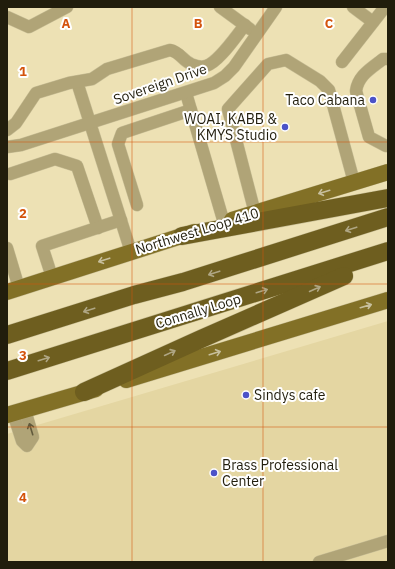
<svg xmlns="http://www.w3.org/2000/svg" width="395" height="569" viewBox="0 0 395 569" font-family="'IBM Plex Sans',sans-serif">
	<rect width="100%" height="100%" fill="#ede1b4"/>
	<path fill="#e4d6a2" d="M388 321V562H7V434Z"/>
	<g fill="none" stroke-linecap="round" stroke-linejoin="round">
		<g stroke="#c8be96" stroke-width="13">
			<g id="minor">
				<path d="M220 7 250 29"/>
				<path d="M353 7 373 22"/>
				<path d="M7 17 29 27 67 7"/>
				<path d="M342 62 385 7"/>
				<path d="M77 82 131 252"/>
				<path d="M186 93 224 223"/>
				<path d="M7 130 16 123 36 93 69 83 92 79 107 69 170 50C180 52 182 60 191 64 196 66 200 68 206 66 219 62 236 36 245 25"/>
				<path d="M386 146 369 137 356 91C358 75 372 68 383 59H388"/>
				<path d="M7 147 21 145 214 83 225 76 234 67 276 7"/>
				<path d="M10 174 55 159 77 166 98 228"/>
				<path d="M137 205 118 144 122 133 191 110"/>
				<path d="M255 213 228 109 268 64 286 60 320 81 329 90 354 182"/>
				<path d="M7 248 19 288"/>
				<path d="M52 277 42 246 121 220"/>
				<path d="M13 413 22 441 27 446 33 437 25 410"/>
				<path d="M319 562 388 541"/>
			</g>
		</g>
		<g stroke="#c8be96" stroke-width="17">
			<g id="major">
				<path d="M232 220 388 172"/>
				<path d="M7 292 194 232"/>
				<path d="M126 380 388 300"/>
				<path d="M7 415 96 389"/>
			</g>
		</g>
		<g stroke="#c8be96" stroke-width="19">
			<g id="highway">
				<path d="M182 236 388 198"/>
				<path d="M7 335 134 295 183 282 388 217"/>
				<path d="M7 371 388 251"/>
				<path d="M84 392 201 339 344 276"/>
			</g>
		</g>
		<use href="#minor" stroke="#b0a477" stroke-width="12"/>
		<use href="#major" stroke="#827026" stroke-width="16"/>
		<use href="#highway" stroke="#6e5e1f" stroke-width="18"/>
	</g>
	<defs><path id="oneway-shaft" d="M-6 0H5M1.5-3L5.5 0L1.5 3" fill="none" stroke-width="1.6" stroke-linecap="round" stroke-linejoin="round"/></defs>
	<g stroke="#c7bf9d">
		<use href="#oneway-shaft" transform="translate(324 192) rotate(163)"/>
		<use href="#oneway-shaft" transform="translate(104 260) rotate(162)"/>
		<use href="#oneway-shaft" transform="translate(366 306) rotate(-16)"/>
		<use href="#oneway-shaft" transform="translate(215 353) rotate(-17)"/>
	</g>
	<g stroke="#afa684">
		<use href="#oneway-shaft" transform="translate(351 229) rotate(162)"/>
		<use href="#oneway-shaft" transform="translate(214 273) rotate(162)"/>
		<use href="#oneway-shaft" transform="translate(315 289) rotate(-24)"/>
		<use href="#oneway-shaft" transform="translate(262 291) rotate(-17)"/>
		<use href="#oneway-shaft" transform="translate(89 310) rotate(162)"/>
		<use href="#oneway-shaft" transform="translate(170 353) rotate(-25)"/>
		<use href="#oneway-shaft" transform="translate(44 359) rotate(-17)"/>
	</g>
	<use stroke="#615a3c" href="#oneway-shaft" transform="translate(31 429) rotate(-107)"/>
	<path fill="none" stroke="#d4530c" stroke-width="1" stroke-opacity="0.55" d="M132 7V562M263 7V562M7 142H388M7 284H388M7 427H388"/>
	<g fill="#4b52c8" stroke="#fff" stroke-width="1.5">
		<circle cx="373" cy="100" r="4"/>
		<circle cx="285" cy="127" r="4"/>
		<circle cx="246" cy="395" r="4"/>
		<circle cx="214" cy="473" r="4"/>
	</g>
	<g text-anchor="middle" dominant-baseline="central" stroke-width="4" stroke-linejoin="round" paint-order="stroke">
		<g font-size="14" fill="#211d0c" stroke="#fff">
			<text transform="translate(160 84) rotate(-19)">Sovereign Drive</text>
			<text transform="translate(197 231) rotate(-17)">Northwest Loop 410</text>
			<text transform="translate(198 311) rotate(-17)">Connally Loop</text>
		</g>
		<g font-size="14" fill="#211d0c" stroke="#fff" text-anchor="end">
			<text x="365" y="100">Taco Cabana</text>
			<text x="277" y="119">WOAI, KABB &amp;<tspan x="277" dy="16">KMYS Studio</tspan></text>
			<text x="254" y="395" text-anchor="start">Sindys cafe</text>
			<text x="222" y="465" text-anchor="start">Brass Professional<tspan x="222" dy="16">Center</tspan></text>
		</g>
	</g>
	<g font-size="13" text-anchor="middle" font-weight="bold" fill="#d4530c" stroke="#fff" stroke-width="4" stroke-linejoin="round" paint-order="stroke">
		<text x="66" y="28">A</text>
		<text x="198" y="28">B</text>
		<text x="329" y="28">C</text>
		<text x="23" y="76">1</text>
		<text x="23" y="218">2</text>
		<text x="23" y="360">3</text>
		<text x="23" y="502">4</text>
	</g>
	<rect width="395" height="569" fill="none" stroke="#211d0c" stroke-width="16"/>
</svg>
